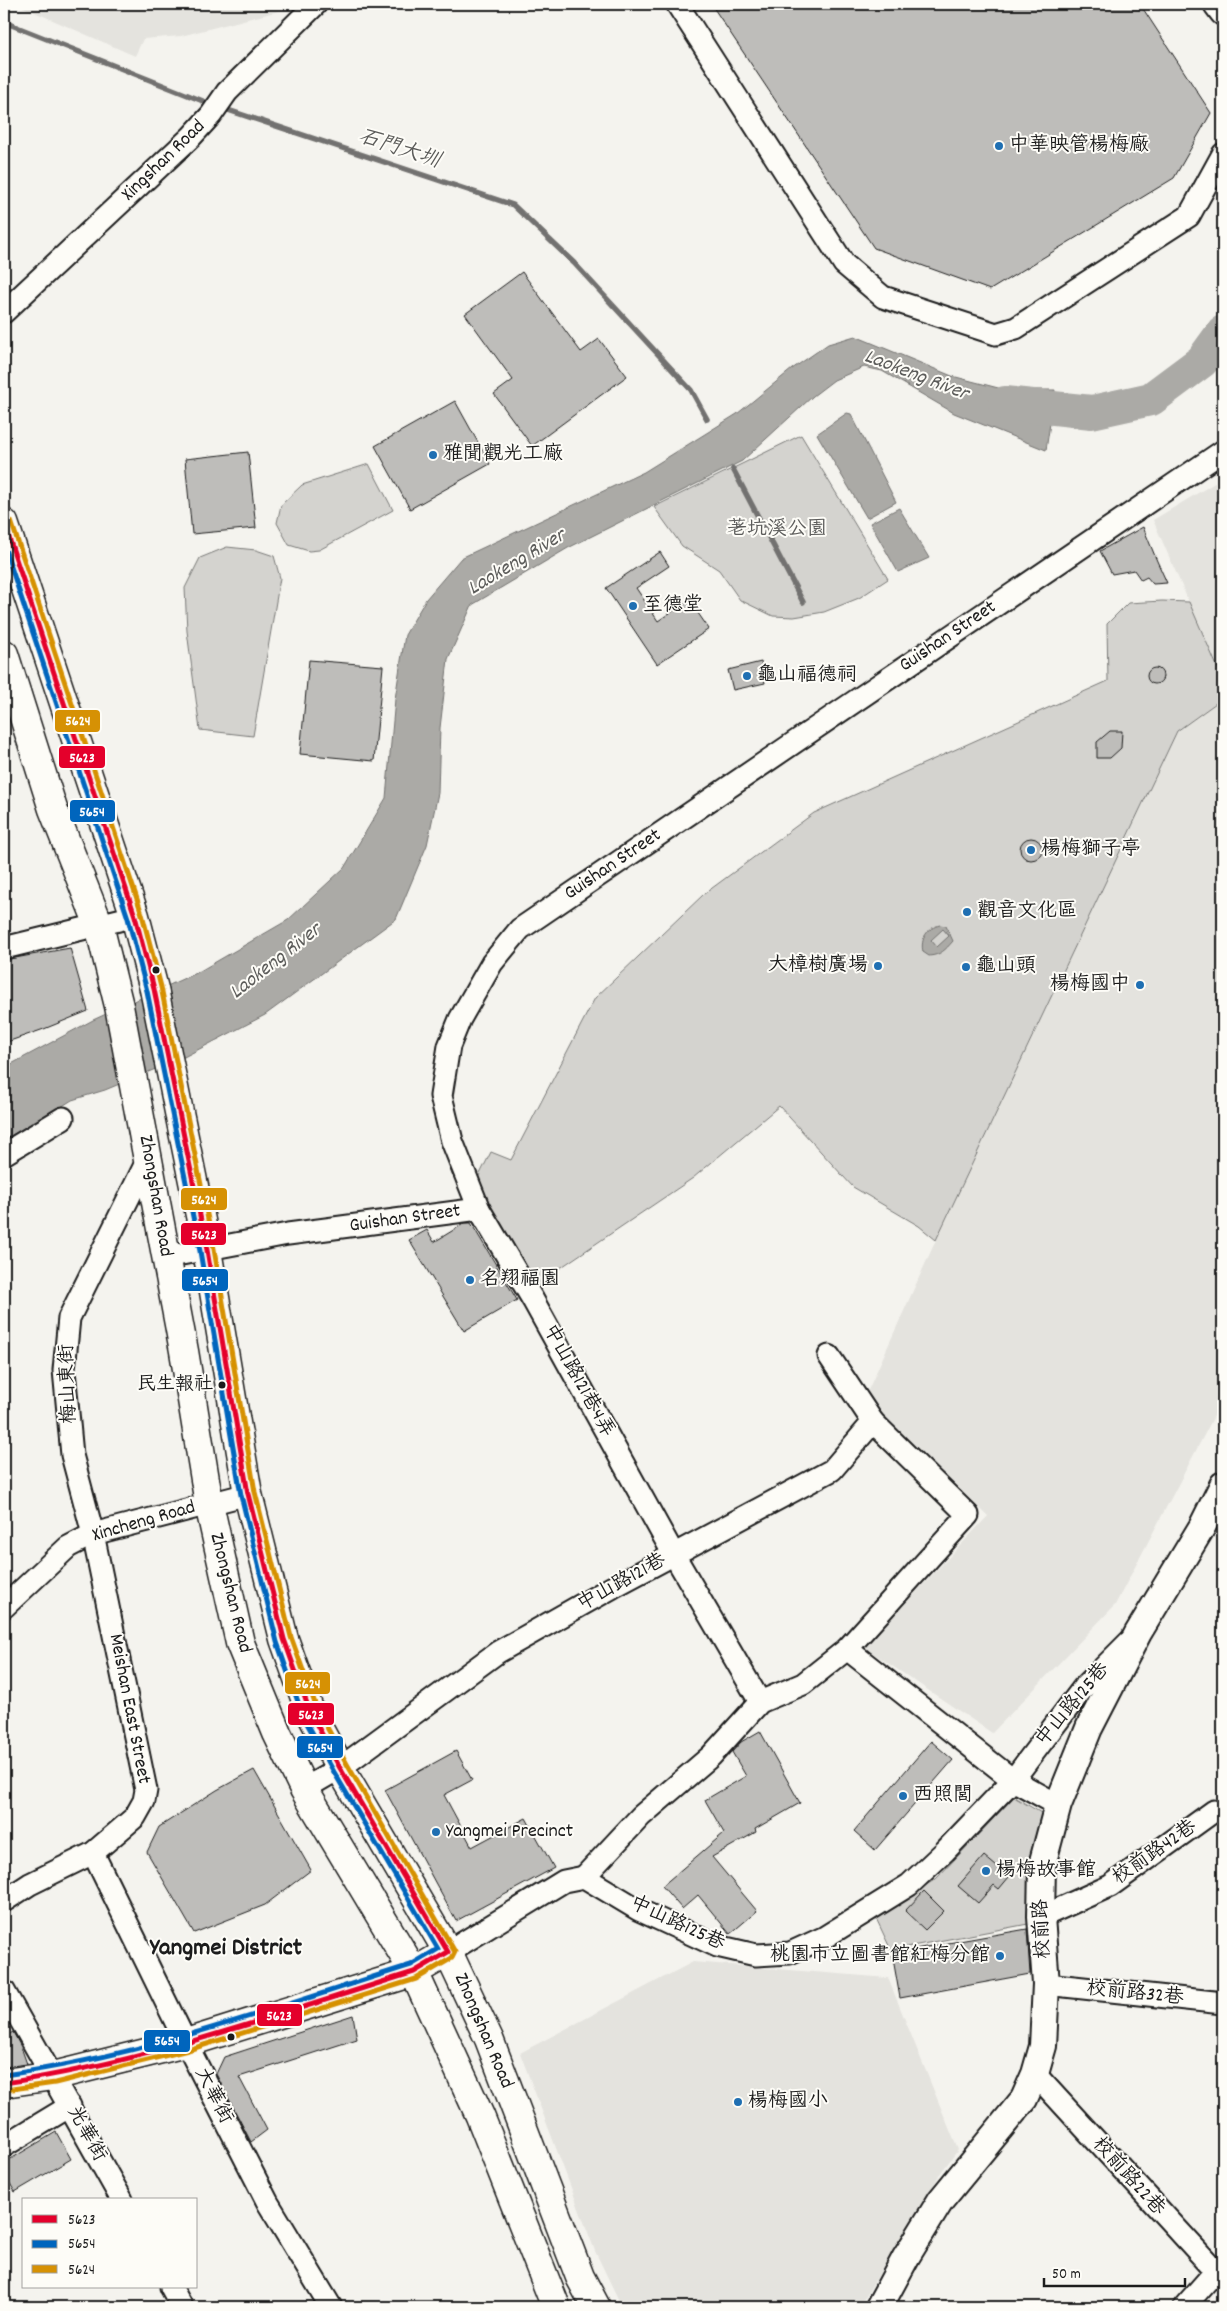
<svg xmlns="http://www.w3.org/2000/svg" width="1227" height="2311" viewBox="0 0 1227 2311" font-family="Dekko,'LXGW WenKai TC',sans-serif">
	<rect width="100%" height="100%" fill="#f4f3ee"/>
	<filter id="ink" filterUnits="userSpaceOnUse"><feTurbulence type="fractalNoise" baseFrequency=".02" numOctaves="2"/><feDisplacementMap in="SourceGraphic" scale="10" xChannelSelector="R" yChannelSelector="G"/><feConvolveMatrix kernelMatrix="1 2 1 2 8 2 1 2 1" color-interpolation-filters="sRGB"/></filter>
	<g filter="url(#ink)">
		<g fill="#e4e3de">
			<path d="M16 4H290L279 11 181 36 143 39 135 56Z"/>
			<path d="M1223 478V680L1153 520Z"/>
			<path d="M1223 698V1399L1115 1605 992 1733 864 1647 988 1516 865 1397 936 1240 1177 731Z"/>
			<path d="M693 1962 888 1978 958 2150 942 2171 859 2307H622L595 2251 520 2053Z"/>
		</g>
		<g fill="#d4d3cf" stroke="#787876">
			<path d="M801 435 888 579 859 598 824 612 794 617 773 616 740 600 719 570 682 546 654 507Z"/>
			<path d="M369 464 393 510 319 550 309 551 289 545 277 523 281 505 302 485Z"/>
			<path d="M227 547 256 550 274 556 280 578 253 736 200 730 187 631 185 588 200 558Z"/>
			<path d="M1162 601 1189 602 1223 680V698L1177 731 936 1240 919 1226 853 1187 779 1106 693 1178 535 1285 490 1210 478 1178 491 1152 511 1160 595 998 704 894 814 813 1108 681 1107 624 1128 603Z"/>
			<path d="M1014 1797 1043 1814 1030 1867 1028 1924 891 1950 875 1916 936 1879Z"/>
		</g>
		<g fill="#abaaa6" stroke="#72716f" fill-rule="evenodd">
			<path d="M855 336 952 376 1006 390H1055L1046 450 954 413 882 371 864 367 834 380 813 396 742 461 568 548 472 605 448 659 440 728 438 793 427 845 396 919 265 1015 182 1058 105 1090 72 1100 4 1143V1068L93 1020 200 971 288 920 344 868 386 798 395 699 405 635 426 599 461 558 644 472 737 414 792 369 828 344Z"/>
			<path d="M847 413 851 414 896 502 867 518 817 434Z"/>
			<path d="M899 508 929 558 898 572 870 523Z"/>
			<path d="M940 925 946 926 953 941C945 950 941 955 929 956L923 952C920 939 927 928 940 925ZM943 929 949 936 937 947 931 940Z"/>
		</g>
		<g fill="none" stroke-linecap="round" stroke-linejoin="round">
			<g stroke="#72716f" stroke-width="5.5">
				<path d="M4 22 213 105"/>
				<path d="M222 108 513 205 574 263 691 390 707 419"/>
				<path d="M733 469 803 602"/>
			</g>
			<path stroke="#abaaa6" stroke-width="34" d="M1005 403 1092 412 1151 399 1202 361 1223 332"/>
		</g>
		<g fill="#bebdba" stroke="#1c1c1c">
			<path d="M711 4H1140L1211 113 1174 178 990 290 874 248Z"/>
			<path d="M522 272 581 352 599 339 627 376 532 446 494 394 513 380 465 314Z"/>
			<path d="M455 401 490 464 410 509 375 446Z"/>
			<path d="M248 452 256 528 192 534 185 459Z"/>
			<path d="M1143 527 1157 561 1167 583 1153 584 1147 577 1141 580 1134 570 1112 574 1100 551Z"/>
			<path d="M660 552 669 566 636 588 658 621 689 600 709 629 657 664 606 588Z"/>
			<path d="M309 660 383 666 374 761 300 754Z"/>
			<path d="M761 662 765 683 733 690 728 670Z"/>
			<circle cx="1155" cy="676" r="8"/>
			<path d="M1110 731H1122L1121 748 1110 758H1097V742Z"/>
			<circle cx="1031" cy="849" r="11"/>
			<path d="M70 948 88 1011 44 1029 7 1042 4 1032V960Z"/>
			<path d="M465 1223H471L517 1300 464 1331 409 1240 427 1230 434 1242Z"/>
			<path d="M760 1731 800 1803 755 1829 756 1832 712 1857 757 1911 730 1934 698 1895 682 1909 662 1886 724 1833 705 1800 746 1776 732 1752 741 1742Z"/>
			<path d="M931 1741 953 1760 875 1850 854 1831Z"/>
			<path d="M456 1751 472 1780 444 1795 472 1847 526 1818 554 1868 456 1921 385 1790Z"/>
			<path d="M254 1770 311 1870 265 1905 194 1933 147 1852 159 1827 217 1790Z"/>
			<path d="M984 1856 1009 1877 999 1889 994 1885 978 1903 958 1886Z"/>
			<path d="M924 1891 944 1911 925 1930 905 1911Z"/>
			<path d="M1027 1929 1030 1974 900 1998 892 1953Z"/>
			<path d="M353 2015 357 2039 239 2077 267 2130 251 2142 216 2074 224 2057Z"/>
			<path d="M13 2032 21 2047 27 2064 4 2067V2037Z"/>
			<path d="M56 2132 71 2159 15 2192 4 2173V2163Z"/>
		</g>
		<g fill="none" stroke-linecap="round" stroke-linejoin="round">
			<g stroke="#1c1c1c" stroke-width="25">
				<g id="minor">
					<path d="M677 4 844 264 883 297 996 334 1016 328 1189 216 1223 154"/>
					<path d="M4 312 191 137 211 115 227 92 316 4"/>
					<path d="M4 948 135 916"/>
					<path d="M4 1154 63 1118"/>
					<path d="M479 1209 533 1300 674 1555"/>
					<path d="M166 1257 288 1234 479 1209 452 1141 441 1096 449 1046 460 1019 492 963 520 929 1223 451"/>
					<path d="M680 1565 760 1702"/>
					<path d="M4 1607 68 1547 93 1534 248 1494"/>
					<path d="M847 1649 968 1515 873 1422"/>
					<path d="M304 1789 340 1768 498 1652 613 1587 832 1470 873 1422 829 1356"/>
					<path d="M93 1853 186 2043 268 2203 331 2307"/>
					<path d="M584 1877 641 1816 711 1756 760 1702 803 1684 847 1649 1013 1780 1058 1805"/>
					<path d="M4 1901 30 1884 93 1853 135 1817 144 1801 146 1790 93 1534 72 1455 64 1370 69 1318 147 1161"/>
					<path d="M1041 1917 1110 1886 1214 1811"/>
					<path d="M448 1952 564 1881 584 1877 639 1910 717 1946 756 1955 790 1953 825 1937 909 1885 945 1851 1013 1780 1083 1688 1129 1642"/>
					<path d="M1046 1984 1223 2003"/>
					<path d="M4 1991 122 2200"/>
					<path d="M1035 2074 1223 2279"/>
					<path d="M4 2146 70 2106"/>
					<path d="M171 2287 182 2307"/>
					<path d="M1184 2307 1215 2272"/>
				</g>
			</g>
			<g stroke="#1c1c1c" stroke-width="30">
				<g id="tertiary">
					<path d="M1217 4 1223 12"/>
					<path d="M879 2307 906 2257 941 2200 1024 2099 1035 2074 1043 2046 1046 1984 1041 1917 1042 1865 1058 1805 1089 1728 1138 1633 1202 1527 1223 1485"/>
				</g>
			</g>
			<g stroke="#1c1c1c" stroke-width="31">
				<path id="secondary" d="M4 2083 53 2076 186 2043 414 1972 448 1952"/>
			</g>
			<g stroke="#1c1c1c" stroke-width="31">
				<g id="primary">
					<path d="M4 523 135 916 154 989 207 1250 248 1494 284 1639 310 1712 340 1768 448 1952 489 2039 580 2277 596 2307"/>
					<path d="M4 654 53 809 99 925 119 1006 184 1351 209 1504 240 1643 277 1733 304 1789 414 1972 480 2116 556 2307"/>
				</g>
			</g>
			<use href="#minor" stroke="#fdfcf7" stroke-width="21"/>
			<use href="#tertiary" stroke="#fdfcf7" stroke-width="26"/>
			<use href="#secondary" stroke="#fdfcf7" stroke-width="28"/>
			<use href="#primary" stroke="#fdfcf7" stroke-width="28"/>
			<g stroke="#fdfcf7" stroke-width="9">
				<path id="bus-1" d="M4 523 135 916 154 989 207 1250 248 1494 284 1639 310 1712 340 1768 448 1952 414 1972C279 2014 144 2063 4 2083"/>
			</g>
			<g stroke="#fdfcf7" stroke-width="9">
				<path id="bus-2" d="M4 546 128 918 147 991 200 1251 241 1495 277 1642 303 1716 334 1772 438 1949 411 1965C277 2007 143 2056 4 2075"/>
			</g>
			<g stroke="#fdfcf7" stroke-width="9">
				<path id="bus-3" d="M5 2090 55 2083 188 2050 416 1979 452 1958 455 1952 347 1764 317 1709 291 1637 255 1492 214 1249 161 987 142 914 11 521"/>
			</g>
			<use href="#bus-1" stroke="#e4002b" stroke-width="5"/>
			<use href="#bus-2" stroke="#0065bd" stroke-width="5"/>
			<use href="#bus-3" stroke="#d69104" stroke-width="5"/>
		</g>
	</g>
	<g fill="#1f6fb2" stroke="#fdfcf7" stroke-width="2">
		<circle cx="999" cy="146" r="5"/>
		<circle cx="433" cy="455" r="5"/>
		<circle cx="633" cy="606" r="5"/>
		<circle cx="747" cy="676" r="5"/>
		<circle cx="1031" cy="850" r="5"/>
		<circle cx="967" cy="912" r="5"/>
		<circle cx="878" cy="966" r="5"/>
		<circle cx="966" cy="967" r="5"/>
		<circle cx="1140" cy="985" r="5"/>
		<circle cx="470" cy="1280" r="5"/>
		<circle cx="903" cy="1796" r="5"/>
		<circle cx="436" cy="1832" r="5"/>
		<circle cx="986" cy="1871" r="5"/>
		<circle cx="1000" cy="1956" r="5"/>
		<circle cx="738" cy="2102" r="5"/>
	</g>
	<g fill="#1c1c1c" stroke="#fdfcf7" stroke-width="2">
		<circle cx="156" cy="970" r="4.5"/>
		<circle cx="222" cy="1385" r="4.5"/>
		<circle cx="231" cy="2037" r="4.5"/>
	</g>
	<g text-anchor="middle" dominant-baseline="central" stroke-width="4" stroke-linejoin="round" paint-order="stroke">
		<g font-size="19" fill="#1c1c1c" stroke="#fdfcf7" text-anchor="end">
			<text x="213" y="1385">民生報社</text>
		</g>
		<g font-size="20" fill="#1c1c1c" stroke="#fdfcf7" text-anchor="start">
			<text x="1009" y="146">中華映管楊梅廠</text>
			<text x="443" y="455">雅聞觀光工廠</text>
			<text x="643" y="606">至德堂</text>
			<text x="757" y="676">龜山福德祠</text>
			<text x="1041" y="850">楊梅獅子亭</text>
			<text x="977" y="912">觀音文化區</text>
			<text x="868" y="966" text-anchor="end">大樟樹廣場</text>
			<text x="976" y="967">龜山頭</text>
			<text x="1130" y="985" text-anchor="end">楊梅國中</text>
			<text x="480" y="1280">名翔福園</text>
			<text x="913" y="1796">西照閭</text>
			<text x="446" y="1832">Yangmei Precinct</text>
			<text x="996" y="1871">楊梅故事館</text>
			<text x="990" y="1956" text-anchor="end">桃園市立圖書館紅梅分館</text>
			<text x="748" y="2102">楊梅國小</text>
		</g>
		<g font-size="20" fill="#1c1c1c" stroke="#fdfcf7">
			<text transform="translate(164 161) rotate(-44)">Xingshan Road</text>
			<text transform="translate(948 637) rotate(-34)">Guishan Street</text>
			<text transform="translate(613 865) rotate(-34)">Guishan Street</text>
			<text transform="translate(155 1196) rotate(80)">Zhongshan Road</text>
			<text transform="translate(405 1219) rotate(-8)">Guishan Street</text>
			<text transform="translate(578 1381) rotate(61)">中山路121巷4弄</text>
			<text transform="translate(69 1384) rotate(-92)">梅山東街</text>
			<text transform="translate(144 1522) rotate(-16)">Xincheng Road</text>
			<text transform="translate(622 1583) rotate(-29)">中山路121巷</text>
			<text transform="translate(230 1593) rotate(76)">Zhongshan Road</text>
			<text transform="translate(1073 1705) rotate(-50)">中山路125巷</text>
			<text transform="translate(129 1709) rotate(79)">Meishan East Street</text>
			<text transform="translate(1155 1853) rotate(-35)">校前路42巷</text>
			<text transform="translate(677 1924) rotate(25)">中山路125巷</text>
			<text transform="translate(1043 1929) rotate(-93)">校前路</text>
			<text transform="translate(1135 1994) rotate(6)">校前路32巷</text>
			<text transform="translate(483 2031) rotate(67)">Zhongshan Road</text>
			<text transform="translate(213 2096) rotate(63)">大華街</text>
			<text transform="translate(86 2134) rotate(61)">光華街</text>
			<text transform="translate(1128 2177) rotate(48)">校前路22巷</text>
		</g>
		<g font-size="20" fill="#5c5c5b" stroke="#fdfcf7">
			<text x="777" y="530">荖坑溪公園</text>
		</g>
		<g font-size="21" font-style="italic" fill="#5c5c5a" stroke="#fdfcf7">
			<text transform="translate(399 150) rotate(18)">石門大圳</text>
			<text transform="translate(916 376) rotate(21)">Laokeng River</text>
			<text transform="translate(517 563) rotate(-31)">Laokeng River</text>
			<text transform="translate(276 962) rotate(-38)">Laokeng River</text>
		</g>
		<g font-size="25" font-weight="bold" fill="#1c1c1c" stroke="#fdfcf7">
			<text x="226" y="1949">Yangmei District</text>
		</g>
	</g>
	<g stroke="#fdfcf7" stroke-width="2">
		<rect x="54" y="709" width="47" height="24" rx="5" fill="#d69104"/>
		<rect x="58" y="745" width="48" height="24" rx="5" fill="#e4002b"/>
		<rect x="69" y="799" width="47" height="24" rx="5" fill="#0065bd"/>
		<rect x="180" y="1187" width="48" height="24" rx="5" fill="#d69104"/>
		<rect x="180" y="1222" width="47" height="24" rx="5" fill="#e4002b"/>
		<rect x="181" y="1268" width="48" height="24" rx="5" fill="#0065bd"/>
		<rect x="284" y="1671" width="47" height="24" rx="5" fill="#d69104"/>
		<rect x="287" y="1702" width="48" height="24" rx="5" fill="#e4002b"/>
		<rect x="296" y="1735" width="48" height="24" rx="5" fill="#0065bd"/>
		<rect x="256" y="2003" width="47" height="24" rx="5" fill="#e4002b"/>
		<rect x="143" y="2029" width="48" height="24" rx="5" fill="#0065bd"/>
	</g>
	<g font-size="14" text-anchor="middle" font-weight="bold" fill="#fff">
		<text x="78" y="725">5624</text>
		<text x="82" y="762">5623</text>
		<text x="92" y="816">5654</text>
		<text x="204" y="1204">5624</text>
		<text x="204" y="1239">5623</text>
		<text x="205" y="1285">5654</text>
		<text x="308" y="1688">5624</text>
		<text x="311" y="1719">5623</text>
		<text x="320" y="1752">5654</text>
		<text x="279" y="2020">5623</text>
		<text x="167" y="2045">5654</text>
	</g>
	<rect width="1227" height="2311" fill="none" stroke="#fdfcf7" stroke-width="20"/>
	<rect x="10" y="10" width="1207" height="2291" fill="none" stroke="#1c1c1c" stroke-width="2" filter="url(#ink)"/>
	<rect x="22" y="2198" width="175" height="90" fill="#fdfcf7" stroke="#a3a29f"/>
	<rect x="32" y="2215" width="25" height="8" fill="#e4002b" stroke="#a3a29f"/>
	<text x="68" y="2224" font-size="15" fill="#1c1c1c">5623</text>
	<rect x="32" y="2240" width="25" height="8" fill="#0065bd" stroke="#a3a29f"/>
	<text x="68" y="2248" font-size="15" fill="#1c1c1c">5654</text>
	<rect x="32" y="2265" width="25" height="8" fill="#d69104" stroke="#a3a29f"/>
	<text x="68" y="2274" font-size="15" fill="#1c1c1c">5624</text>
	<path d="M1044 2278v8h141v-8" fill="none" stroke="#1c1c1c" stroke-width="2.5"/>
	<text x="1052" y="2278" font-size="15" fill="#1c1c1c" stroke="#fdfcf7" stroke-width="4" paint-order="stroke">50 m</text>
</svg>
